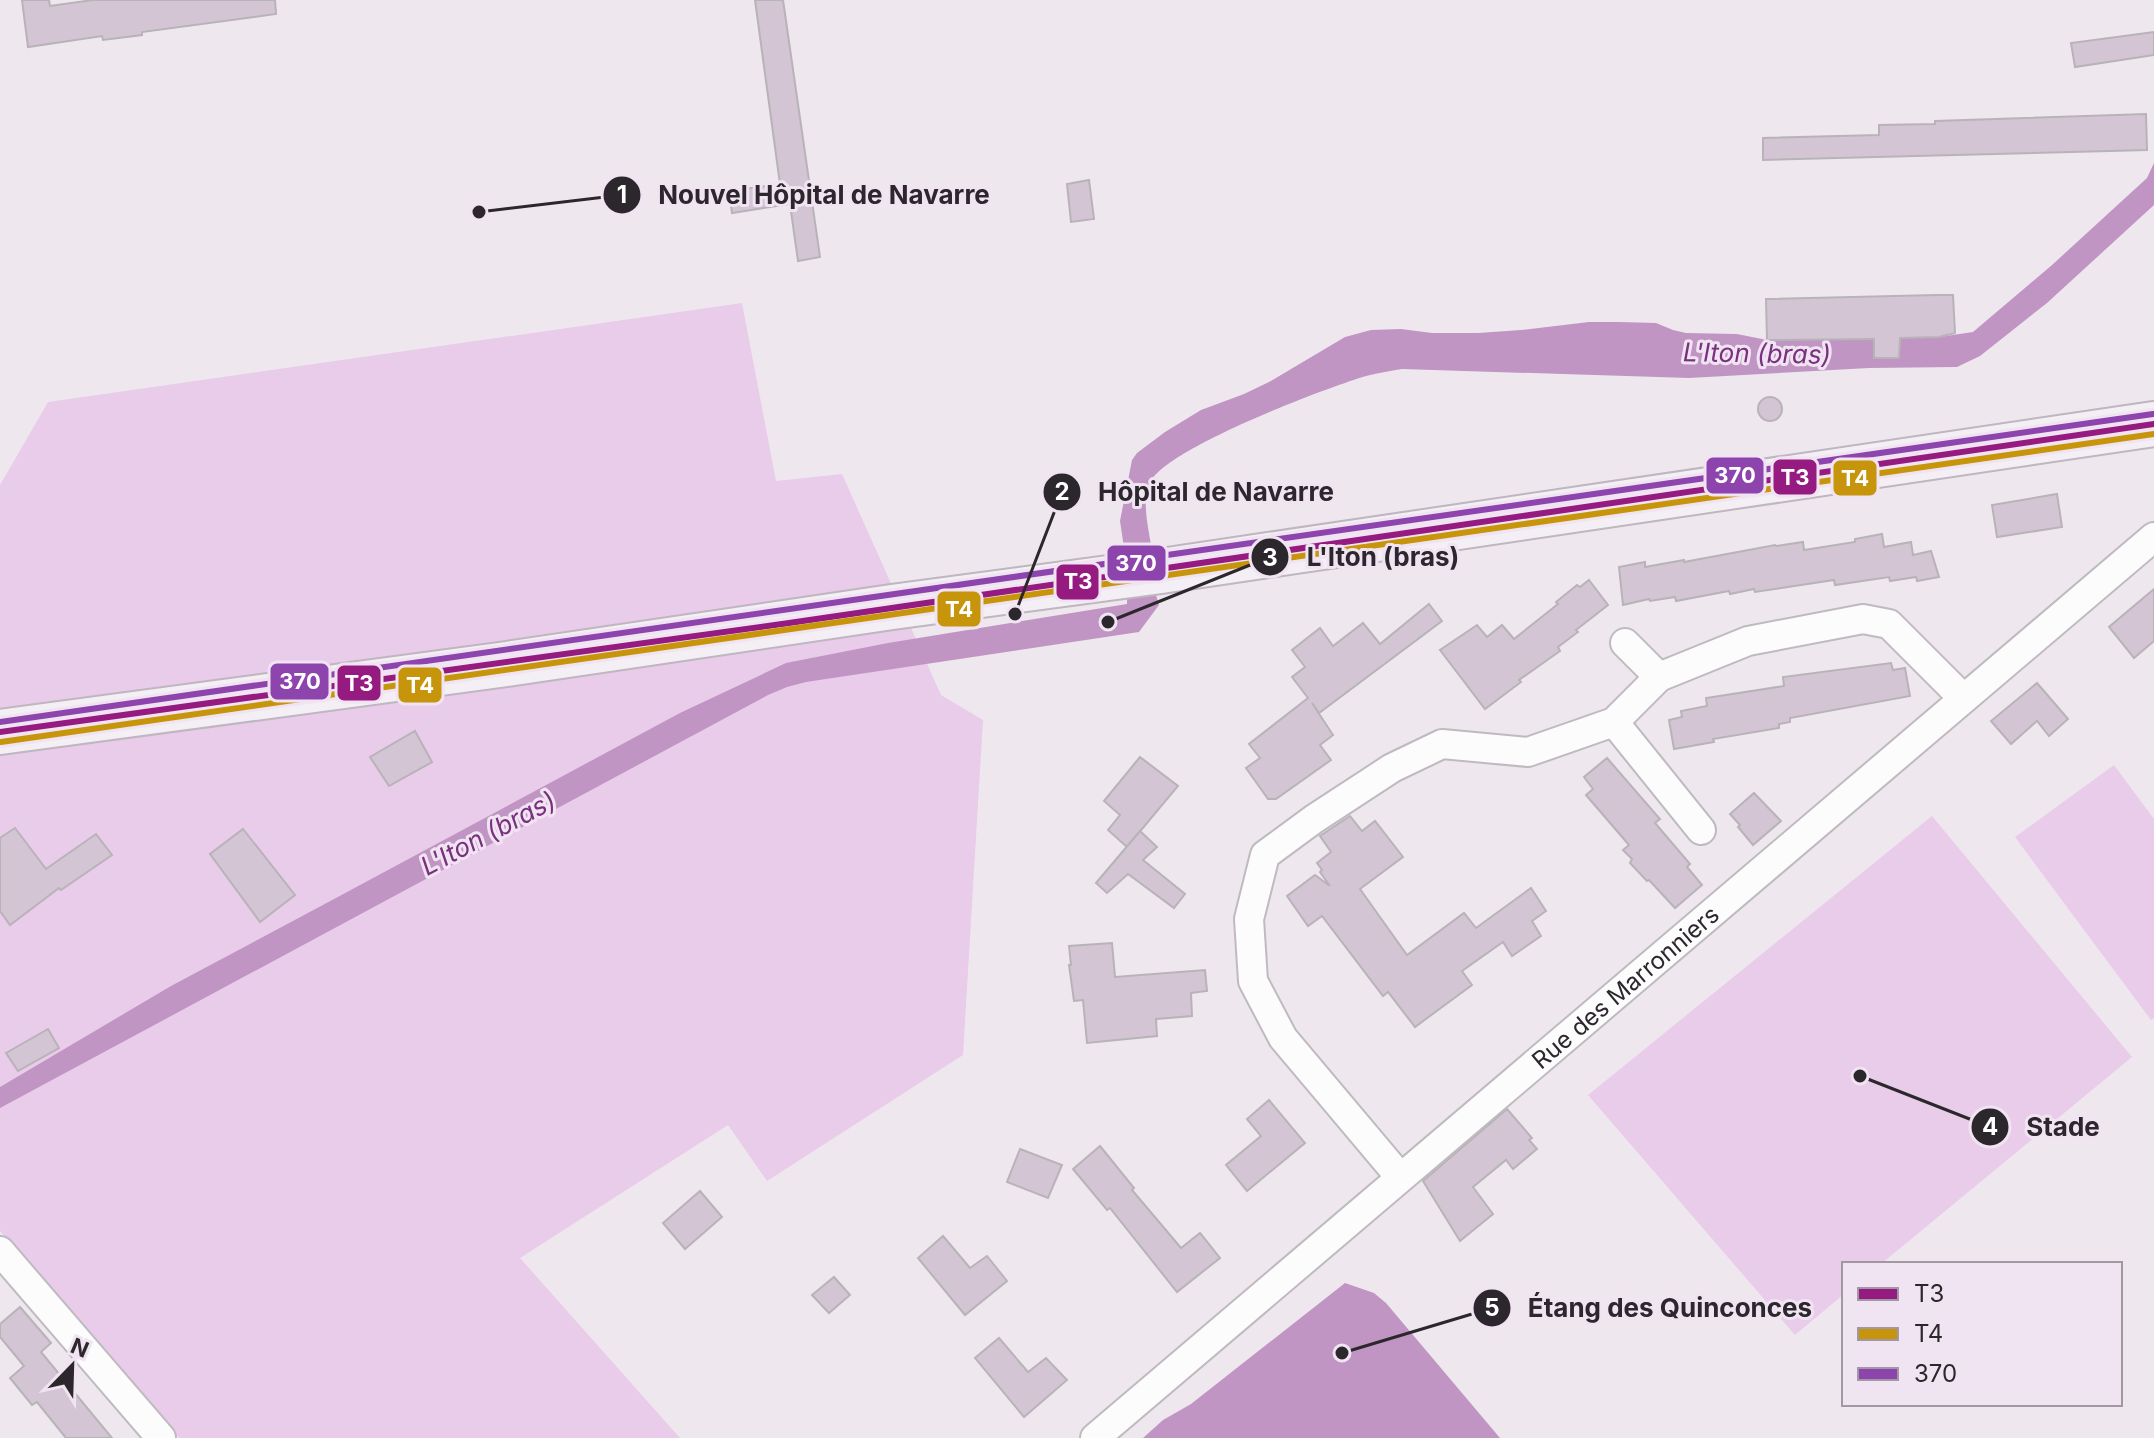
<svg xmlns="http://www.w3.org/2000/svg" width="2154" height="1438" viewBox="0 0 2154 1438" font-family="Inter,sans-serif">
	<rect width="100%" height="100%" fill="#eee8ee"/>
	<g fill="#e9cbea">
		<path d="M742 303 776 481 842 474 941 695 983 720 963 1055 767 1181 728 1125 520 1258 680 1438H179L0 1231V485L48 402Z"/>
		<path d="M2114 765 2154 819V1018L2151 1020 2015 837Z"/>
		<path d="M1932 816 2132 1057 1881 1264H1844V1294L1795 1335 1588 1095Z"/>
	</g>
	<g fill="#c095c3">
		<path d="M2154 163V205L2047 303 1980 356 1957 367 1869 368 1689 378 1402 369C1390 371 1377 373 1366 376 1326 388 1163 449 1149 484 1142 502 1148 526 1151 545L1124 548 1120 521 1132 460 1137 453 1165 432 1201 410 1244 394 1269 382 1345 337 1371 330 1401 329 1432 333H1478L1521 330 1589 322H1619L1656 323 1673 330 1686 333 1737 334 1767 340 1939 337 1973 332 2052 265 2147 178Z"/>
		<path d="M1153 585 1159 605 1139 632 806 682 787 687 768 695 0 1108V1087L171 986 321 906 680 713 786 663 888 643 1127 604V589Z"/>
		<path d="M1345 1283 1374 1293 1386 1303 1500 1438H1143L1163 1420 1191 1404Z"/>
	</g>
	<g fill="#d4c5d4" stroke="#b8b3b8" stroke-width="2">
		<path d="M22 0H49L50 6 93 0H275L276 14 142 32V35L103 40 102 36 28 47Z"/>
		<path d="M755 0H783L820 257 798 261 790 204 732 213 729 191 780 184Z"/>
		<path d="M2154 32V55L2075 67 2071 43Z"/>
		<path d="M2146 114 2147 150 1763 160V138L1879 135V125L1935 124V121Z"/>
		<path d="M1089 180 1094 219 1071 222 1067 184Z"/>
		<path d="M1937 295H1953L1955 333 1939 337 1900 338 1899 358H1874V339L1767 340 1766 299Z"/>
		<circle cx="1770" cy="409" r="12"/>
		<path d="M2057 494 2062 527 1997 537 1992 505Z"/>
		<path d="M1882 534 1884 547 1911 542 1913 555 1931 551 1939 577 1917 581 1916 577 1890 581 1889 577 1835 585 1834 580 1755 592 1754 589 1730 594 1729 591 1676 601 1675 597 1650 601 1649 599 1623 605 1619 567 1645 562V567L1684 560V562L1775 545 1776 546 1803 542 1804 550 1855 542V539Z"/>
		<path d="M1589 580 1608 605 1576 630 1578 632 1558 647 1560 651 1519 680 1521 682 1485 709 1440 650 1477 625 1487 637 1502 625 1514 639 1558 604 1556 602 1577 585 1580 587Z"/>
		<path d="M2154 589V641L2134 658 2109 627Z"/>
		<path d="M1429 604 1442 621 1319 713 1312 703 1333 735 1320 745 1331 760 1276 799H1268L1246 768 1260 758 1249 744 1308 698 1292 677 1305 667 1292 650 1320 628 1333 646 1363 623 1380 644Z"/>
		<path d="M1891 663 1893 670 1905 668 1910 696 1790 718V722L1779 724V728L1713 739 1714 742 1674 749 1669 720 1682 717 1681 711 1707 706 1706 698 1784 686 1783 677Z"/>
		<path d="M2037 683 2068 719 2049 736 2037 721 2011 744 1991 721Z"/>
		<path d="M415 731 432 762 389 786 370 757Z"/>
		<path d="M1140 757 1178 786 1127 847 1108 830 1120 815 1104 801Z"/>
		<path d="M1607 758 1660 819 1655 823 1690 864 1687 867 1702 885 1675 908 1649 880 1647 881 1630 863 1632 859 1623 850 1629 845 1586 795 1593 789 1584 777Z"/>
		<path d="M1754 793 1781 821 1753 845 1738 827 1740 825 1730 814Z"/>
		<path d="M1350 816 1362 831 1375 821 1403 857 1360 889 1407 955 1464 913 1476 928 1531 888 1546 911 1532 921 1541 936 1512 956 1503 942 1462 971 1472 985 1415 1027 1388 992 1383 996 1322 916 1308 926 1287 896 1315 875 1330 886 1320 872 1322 870 1317 863 1331 852 1320 836Z"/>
		<path d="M15 828 46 869 96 834 112 855 61 890 59 888 10 925 0 911V838Z"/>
		<path d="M243 829 295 895 260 922 210 854Z"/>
		<path d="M1140 831 1157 847 1143 860 1185 894 1174 908 1128 874 1107 893 1096 883Z"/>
		<path d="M1112 943 1115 977 1205 970 1207 991 1191 993 1192 1016 1156 1019 1157 1036 1087 1043 1083 1000 1074 1001 1069 965H1071L1069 946Z"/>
		<path d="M48 1029 59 1048 18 1071 6 1053Z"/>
		<path d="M1269 1100 1305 1143 1247 1191 1226 1165 1261 1136 1247 1119Z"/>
		<path d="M1507 1109 1532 1138 1529 1140 1537 1149 1513 1169 1506 1160 1473 1187 1493 1214 1460 1241 1423 1181Z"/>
		<path d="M1100 1146 1134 1188 1132 1190 1181 1248 1200 1233 1220 1258 1177 1292 1110 1208 1107 1210 1073 1169Z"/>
		<path d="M1020 1149 1062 1165 1048 1198 1007 1182Z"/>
		<path d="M700 1191 722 1217 685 1249 663 1223Z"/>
		<path d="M943 1236 970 1268 987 1256 1007 1281 965 1315 918 1258Z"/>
		<path d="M834 1277 850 1295 829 1313 812 1295Z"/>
		<path d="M20 1307 51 1343 41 1352 112 1438H66L37 1402 32 1405 10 1378 24 1366 0 1337V1324Z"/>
		<path d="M999 1338 1028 1372 1046 1358 1067 1380 1024 1417 975 1358Z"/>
	</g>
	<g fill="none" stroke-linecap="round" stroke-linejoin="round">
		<g stroke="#bfbabf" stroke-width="32">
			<g id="minor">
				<path d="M1625 643 1659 677"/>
				<path d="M1614 722 1701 830"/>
				<path d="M1400 1177 1283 1038 1253 981 1249 919 1265 855 1314 819 1392 768 1442 744 1528 752 1614 722 1659 677 1748 641 1863 619 1889 624 1963 698"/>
				<path d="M0 1251 161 1438"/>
				<path id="s1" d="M1095 1438 2154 537"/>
			</g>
		</g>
		<g stroke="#bfb6bf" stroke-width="48">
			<path id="primary" d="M0 732 507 664 892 607 1161 571 2154 424"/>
		</g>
		<use href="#minor" stroke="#fcfcfc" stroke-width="28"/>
		<use href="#primary" stroke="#f3eff4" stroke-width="44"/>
		<g stroke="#f1e4f2" stroke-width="12">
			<path id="bus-1" d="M0 732C719 636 1436 530 2154 424"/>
		</g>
		<g stroke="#f1e4f2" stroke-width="12">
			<path id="bus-2" d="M1 742C720 646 1437 540 2154 434"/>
		</g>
		<g stroke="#f1e4f2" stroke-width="12">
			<path id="bus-3" d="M0 722C718 626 1435 520 2153 414"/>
		</g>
		<use href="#bus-1" stroke="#951b81" stroke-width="6"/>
		<use href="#bus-2" stroke="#c7950b" stroke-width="6"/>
		<use href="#bus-3" stroke="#8e44ad" stroke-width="6"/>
	</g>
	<g text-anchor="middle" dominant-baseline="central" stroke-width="6" stroke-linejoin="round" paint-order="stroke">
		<g font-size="24" fill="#2c272c" stroke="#f1e4f2">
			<text stroke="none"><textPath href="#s1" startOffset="696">Rue des Marronniers</textPath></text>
		</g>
		<g font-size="26" font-style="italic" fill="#79307e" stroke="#f1e4f2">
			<text transform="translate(1757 353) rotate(1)">L'Iton (bras)</text>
			<text transform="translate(488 833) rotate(-28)">L'Iton (bras)</text>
		</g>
	</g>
	<path fill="none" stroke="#2c272c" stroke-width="3" d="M479 212L622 195M1015 614L1062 492M1108 622L1270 557M1860 1076L1990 1127M1342 1353L1492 1308"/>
	<g fill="#2c272c" stroke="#f1e4f2" stroke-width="3">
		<circle cx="479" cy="212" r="8"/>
		<circle cx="1015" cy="614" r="8"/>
		<circle cx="1108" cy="622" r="8"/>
		<circle cx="1860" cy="1076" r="8"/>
		<circle cx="1342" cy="1353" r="8"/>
		<circle cx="622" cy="195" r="20"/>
		<circle cx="1062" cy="492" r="20"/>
		<circle cx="1270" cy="557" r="20"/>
		<circle cx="1990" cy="1127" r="20"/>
		<circle cx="1492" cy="1308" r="20"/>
	</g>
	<g font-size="24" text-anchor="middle" font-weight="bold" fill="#fff">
		<text x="622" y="203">1</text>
		<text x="1062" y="500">2</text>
		<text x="1270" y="566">3</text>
		<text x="1990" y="1135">4</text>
		<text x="1492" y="1316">5</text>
	</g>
	<g font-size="26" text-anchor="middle" font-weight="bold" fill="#2c272c" stroke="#f1e4f2" stroke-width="6" stroke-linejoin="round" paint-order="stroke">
		<text x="824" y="204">Nouvel Hôpital de Navarre</text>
		<text x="1216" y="501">Hôpital de Navarre</text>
		<text x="1383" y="566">L'Iton (bras)</text>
		<text x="2063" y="1136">Stade</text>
		<text x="1670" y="1317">Étang des Quinconces</text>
	</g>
	<g stroke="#f1e4f2" stroke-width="3">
		<rect x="1705" y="456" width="60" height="39" rx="8" fill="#8e44ad"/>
		<rect x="1772" y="458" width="46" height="38" rx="8" fill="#951b81"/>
		<rect x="1832" y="459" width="46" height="38" rx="8" fill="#c7950b"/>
		<rect x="1106" y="544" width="61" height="38" rx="8" fill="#8e44ad"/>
		<rect x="1055" y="563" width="45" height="38" rx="8" fill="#951b81"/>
		<rect x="936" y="590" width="46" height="38" rx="8" fill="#c7950b"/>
		<rect x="269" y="662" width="61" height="39" rx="8" fill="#8e44ad"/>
		<rect x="336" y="664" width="46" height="38" rx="8" fill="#951b81"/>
		<rect x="397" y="666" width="46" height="38" rx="8" fill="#c7950b"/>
	</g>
	<g font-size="22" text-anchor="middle" font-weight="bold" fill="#fff">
		<text x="1735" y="483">370</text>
		<text x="1795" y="485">T3</text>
		<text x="1855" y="486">T4</text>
		<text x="1136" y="571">370</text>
		<text x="1078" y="589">T3</text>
		<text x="959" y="617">T4</text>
		<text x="300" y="689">370</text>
		<text x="359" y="691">T3</text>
		<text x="420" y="693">T4</text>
	</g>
	<rect x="1842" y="1262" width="280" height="144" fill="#f1e4f2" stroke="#a298a3" stroke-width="2"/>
	<rect x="1858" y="1288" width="40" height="12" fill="#951b81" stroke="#a298a3" stroke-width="2"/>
	<text x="1914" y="1302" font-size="24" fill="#2c272c">T3</text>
	<rect x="1858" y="1328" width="40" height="12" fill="#c7950b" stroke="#a298a3" stroke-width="2"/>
	<text x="1914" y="1342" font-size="24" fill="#2c272c">T4</text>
	<rect x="1858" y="1368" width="40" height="12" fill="#8e44ad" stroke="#a298a3" stroke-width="2"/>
	<text x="1914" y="1382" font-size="24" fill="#2c272c">370</text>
	<g transform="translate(72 1366) rotate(23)" stroke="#f1e4f2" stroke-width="6" paint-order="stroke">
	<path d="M0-6L14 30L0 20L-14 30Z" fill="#2c272c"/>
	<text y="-12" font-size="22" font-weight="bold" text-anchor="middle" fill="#2c272c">N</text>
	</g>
</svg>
